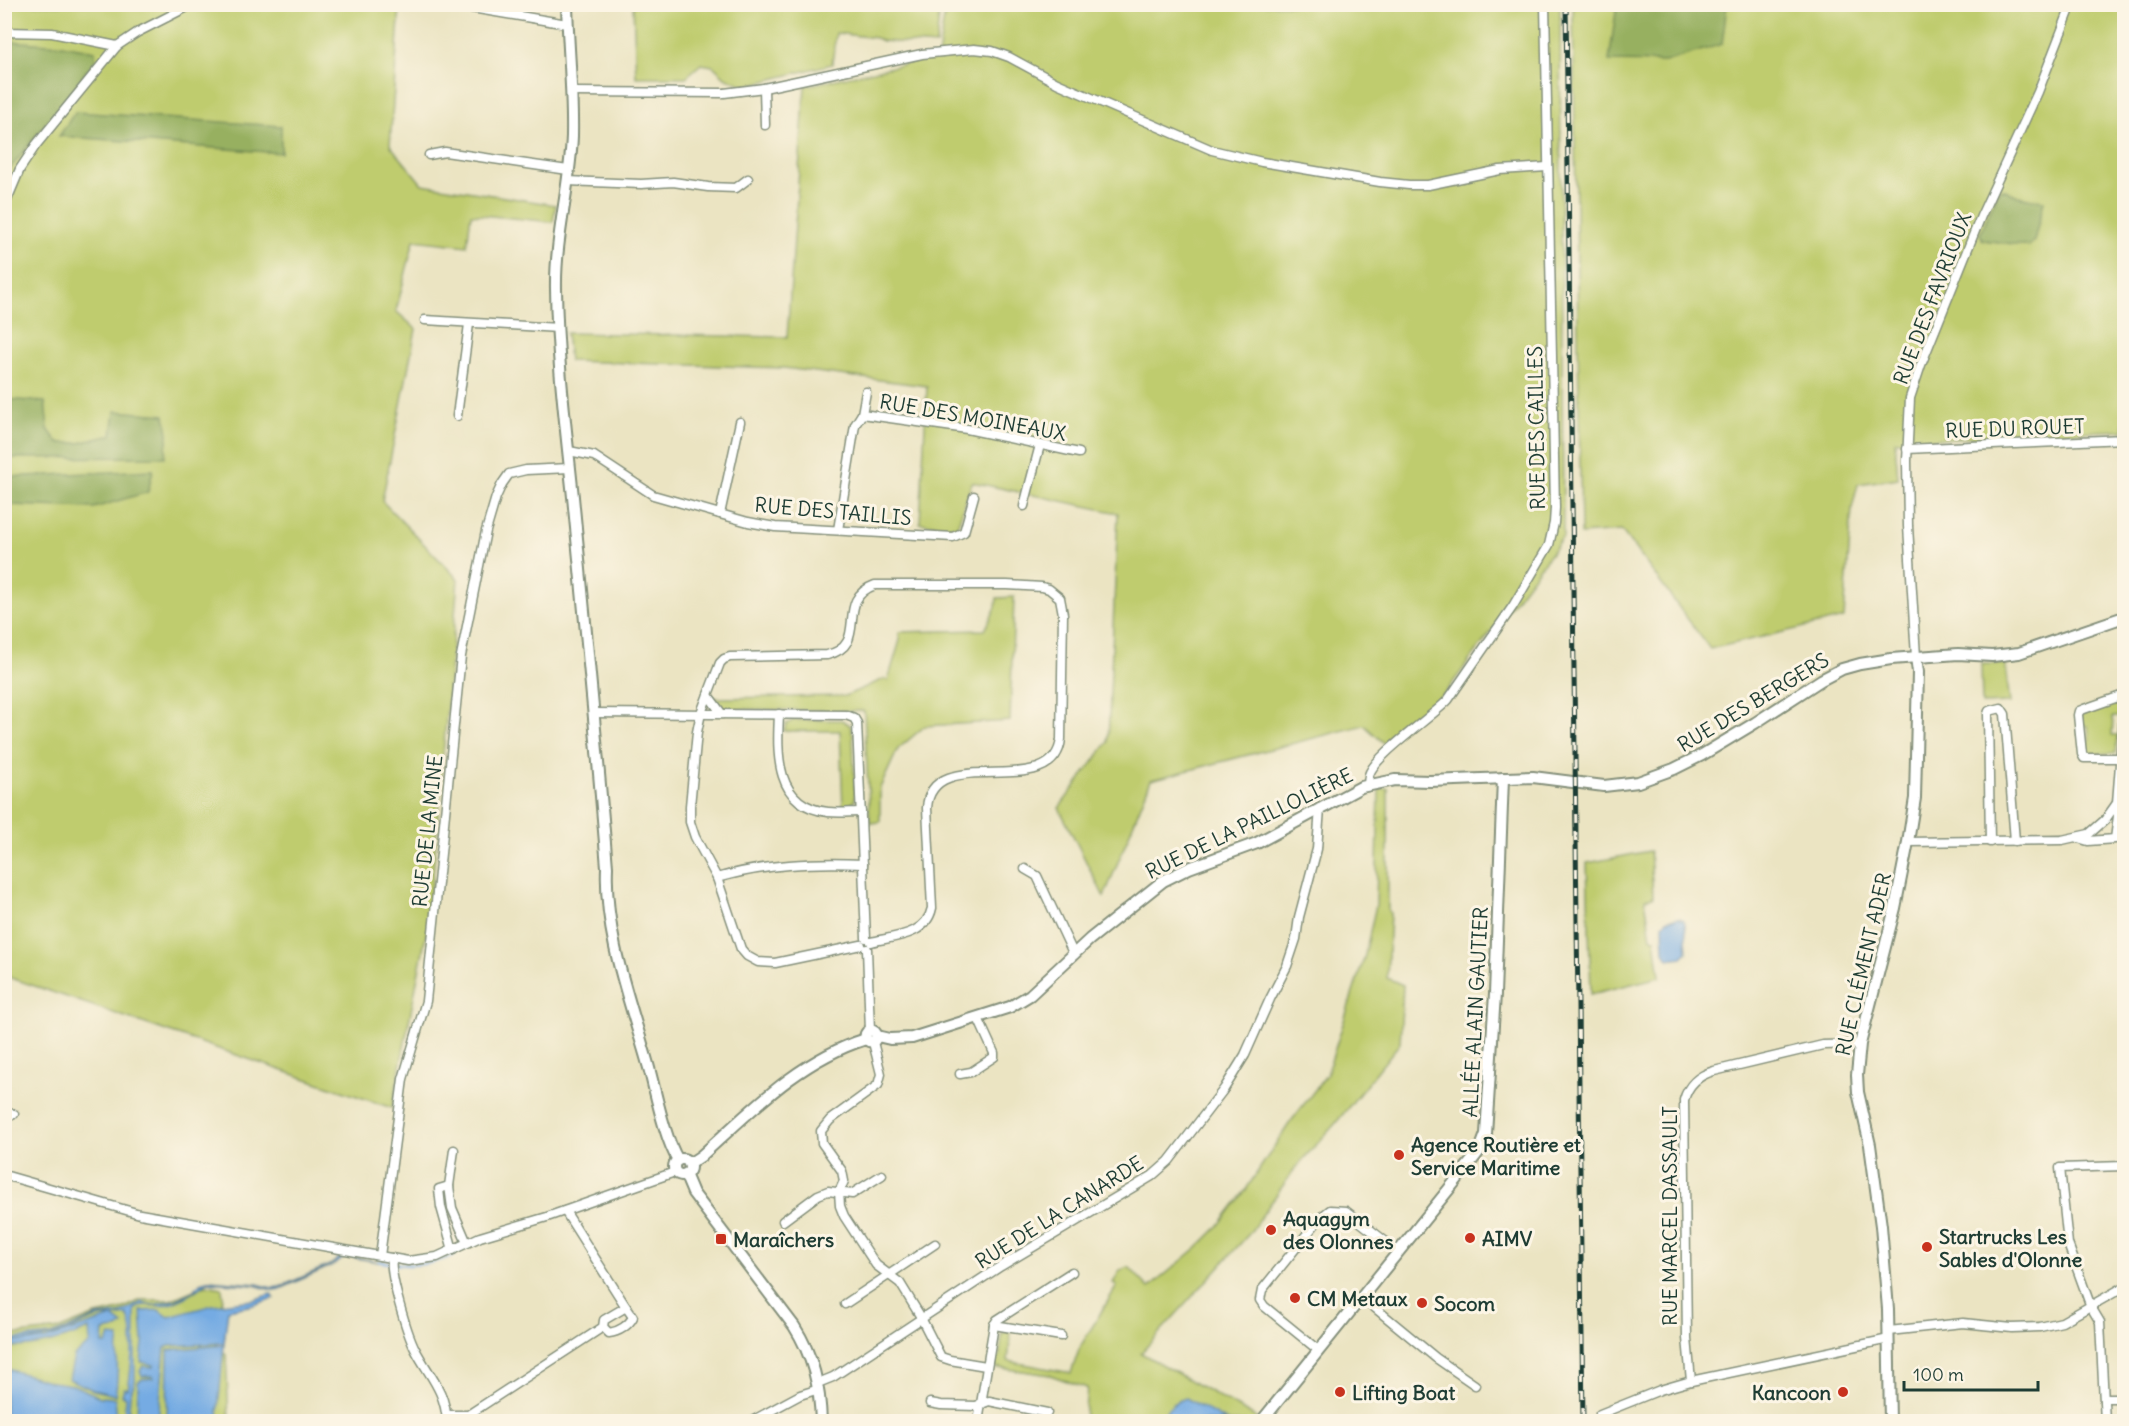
<svg xmlns="http://www.w3.org/2000/svg" width="2129" height="1426" viewBox="0 0 2129 1426" font-family="Delius,sans-serif">
	<rect width="100%" height="100%" fill="#fcf5e5"/>
	<filter id="ink" filterUnits="userSpaceOnUse"><feTurbulence type="fractalNoise" baseFrequency=".0167" numOctaves="2"/><feDisplacementMap in="SourceGraphic" scale="12" xChannelSelector="R" yChannelSelector="G"/><feConvolveMatrix kernelMatrix="1 2 1 2 8 2 1 2 1" color-interpolation-filters="sRGB"/></filter>
	<filter id="wash" filterUnits="userSpaceOnUse"><feTurbulence type="fractalNoise" baseFrequency=".008" numOctaves="4" result="noise"/><feDisplacementMap in="SourceGraphic" scale="24" xChannelSelector="R" yChannelSelector="G"/><feGaussianBlur stdDeviation="1.35" result="paint"/><feColorMatrix in="noise" values="0 0 0 0 0 0 0 0 0 0 0 0 0 0 0 0 0 1.4 0 .05"/><feComposite in="paint" operator="in"/></filter>
	<g filter="url(#wash)">
		<rect width="100%" height="100%" fill="#ebe4c2"/>
		<g fill="#bfcc6e" stroke="#6f8451" stroke-width="1.5">
			<path d="M5 5H400L390 145 422 184 556 205 553 222 471 214 467 246 414 240 396 311 416 329 382 501 458 579 429 920 392 1108 5 976Z"/>
			<path d="M633 5V4L940 5 936 45 882 41 876 38 836 33 832 64 745 86 725 77 713 66 701 64 686 77H636Z"/>
			<path d="M946 5H1560L1563 537 1445 693 1385 744 1364 725 1151 780 1104 897 1059 808 1108 742 1118 513 972 482 957 527 920 523 927 386 784 368 569 361 566 333 787 337 805 86 938 57Z"/>
			<path d="M1573 5H2124V430L1895 441 1898 478 1858 484 1852 508 1844 618 1710 649 1622 531 1581 534Z"/>
			<path d="M1014 597 1010 721 925 726 898 749 880 788V822L870 823 864 711 724 709 714 698 845 696 884 679 888 680 900 640 899 632 985 630 996 607 997 598Z"/>
			<path d="M1981 664H2005L2010 703 1982 704Z"/>
			<path d="M2117 701 2120 706 2119 717H2113L2112 735H2118L2115 753 2086 754 2083 742 2089 741 2088 726H2082L2081 714Z"/>
			<path d="M794 720H842L850 725 853 735 855 800 849 808 843 809 840 731H784L786 724Z"/>
			<path d="M1388 788V911L1390 913 1387 978 1403 985 1400 1043 1335 1124 1296 1167 1249 1234 1141 1353 1257 1418 1254 1422 1084 1421 1087 1388 1050 1375 993 1367V1359L999 1357 1003 1331 1011 1332 1008 1361 1071 1373 1080 1347 1117 1286 1113 1283 1120 1270 1129 1267 1149 1288 1199 1246 1216 1229 1245 1191 1289 1124 1327 1074 1365 955 1376 905 1379 789Z"/>
			<path d="M1650 851 1653 897 1645 899 1651 938 1655 939 1660 977 1591 994 1587 863Z"/>
			<path d="M206 1285 222 1288 223 1297 214 1341 226 1355 229 1420 232 1421 5 1422V1336L60 1329 96 1315 120 1310 141 1300H170Z"/>
		</g>
		<g fill="#97b061" stroke="#5b764a" stroke-width="1.5">
			<path d="M1617 5H1727L1722 44 1665 62 1609 61Z"/>
			<path d="M7 41 62 45 95 51 96 60 10 169 4 164Z"/>
			<path d="M75 112 281 126V153L59 136Z"/>
			<path d="M2003 189 2018 196 2044 201 2034 241 2029 246 1983 240 1980 234 1999 190Z"/>
			<path d="M4 399 45 402 48 429 58 443H79L112 435 115 411 165 415 168 434 165 457 5 458Z"/>
			<path d="M153 470 148 492 94 508 10 505 5 477Z"/>
		</g>
		<g fill="#75abe3" stroke="#4a748c" stroke-width="1.5">
			<path d="M1679 918 1684 920 1685 924 1687 952 1682 957 1668 959 1664 952 1663 924 1667 920Z"/>
			<path d="M343 1254 379 1262 346 1256 337 1263 280 1289 272 1290 254 1285 208 1282 186 1297 173 1303 161 1306 143 1305 135 1309V1381L130 1396 128 1421H124L126 1397 122 1395 124 1388 128 1389C131 1373 136 1328 127 1315L113 1317 123 1325 116 1329 104 1331 103 1344H106L110 1336 119 1337C115 1357 120 1376 115 1395L93 1390 69 1379 74 1356 90 1343 89 1329C61 1341 35 1348 5 1347V1343L46 1339 112 1317C94 1315 80 1327 64 1332 50 1337 17 1344 5 1340L50 1335 65 1330 98 1316 120 1314 142 1302 153 1305 176 1300 193 1291 201 1283 208 1280 257 1284 272 1288 280 1287 332 1264Z"/>
			<path d="M271 1294 274 1298 253 1305 228 1310 224 1343 169 1346 165 1348 158 1421H137L138 1382 142 1379 154 1378 153 1376H142L140 1371 143 1366 154 1367V1365L141 1362 143 1342 141 1311 159 1310 169 1317 213 1305 253 1300Z"/>
			<path d="M224 1345 218 1410 219 1421H167L168 1350Z"/>
			<path d="M4 1368 52 1382 73 1385 100 1397 115 1398 117 1421H5Z"/>
			<path d="M1186 1398 1227 1421H1167L1165 1413C1171 1405 1176 1401 1186 1398Z"/>
		</g>
		<g fill="none" stroke-linecap="round" stroke-linejoin="round">
			<path stroke="#75abe3" stroke-width="3" d="M379 1261C406 1267 429 1266 454 1255"/>
		</g>
	</g>
	<g filter="url(#ink)">
		<g fill="none" stroke-linecap="round" stroke-linejoin="round">
			<g stroke="#85907b" stroke-width="11">
				<g id="street">
					<path d="M448 4 567 24"/>
					<path d="M432 6 439 4"/>
					<path d="M4 32 52 33 117 46"/>
					<path d="M764 88 765 125"/>
					<path d="M572 92 724 93 764 88 922 54 974 49 992 51 1009 57 1057 83 1212 150 1262 162 1380 182 1409 185H1428L1500 170 1547 167"/>
					<path d="M429 155 445 152 568 170"/>
					<path d="M567 181 641 184 673 182 708 187 736 188 748 179"/>
					<path d="M4 207 20 169 36 145 117 46 138 32 193 4"/>
					<path d="M425 320 558 328"/>
					<path d="M862 414 967 429 1079 453"/>
					<path d="M457 416 469 324"/>
					<path d="M1907 449 2124 439"/>
					<path d="M569 451 594 456 653 495 748 522 775 527 953 537 964 532 974 496"/>
					<path d="M1024 506 1040 445"/>
					<path d="M720 514 740 422"/>
					<path d="M838 530 855 425 862 414 866 392"/>
					<path d="M1916 657 1908 526 1907 461 1910 398 1921 365 1981 216 2038 92 2072 4"/>
					<path d="M708 695 722 714"/>
					<path d="M593 713 846 715 854 718 857 723 866 938"/>
					<path d="M779 714C777 755 775 806 828 812 839 813 850 812 861 812"/>
					<path d="M2121 758H2084L2082 754 2078 715 2079 711 2084 709 2124 695"/>
					<path d="M1368 784C1368 783 1369 776 1369 775 1374 756 1432 717 1448 700L1513 606 1549 545 1554 523 1555 508 1545 4"/>
					<path d="M2078 838 2088 841 2115 839 2118 816 2117 803"/>
					<path d="M1908 842 2062 840 2089 834 2105 820 2117 803 2124 712"/>
					<path d="M1990 842 1988 714 1989 711 2001 708 2005 714 2015 841"/>
					<path d="M1025 869 1037 876 1074 955"/>
					<path d="M717 878C765 864 813 862 863 864"/>
					<path d="M861 945 775 963 758 962 747 956 741 949 717 878 695 837 690 822V806L697 732 701 713 720 663 724 659 730 657 827 655C871 645 833 600 875 585H1007L1042 587 1049 589 1060 598 1063 614 1061 739C1054 805 931 740 927 808L932 908C926 936 895 936 871 942"/>
					<path d="M867 949 870 1031"/>
					<path d="M873 1042 881 1074 878 1085 830 1120 821 1131 822 1143 842 1171 844 1181 839 1192 840 1206 844 1216 876 1265 900 1283 919 1314 941 1357 950 1360 986 1366"/>
					<path d="M960 1074 971 1072 994 1057V1053L978 1018"/>
					<path d="M4 1113 14 1114"/>
					<path d="M454 1150 449 1186 452 1208 467 1243"/>
					<path d="M4 1175 140 1214 408 1261 437 1257 480 1237 547 1217 675 1172"/>
					<path d="M449 1186 439 1189 441 1207 453 1250"/>
					<path d="M783 1221 818 1195 828 1191 852 1194 882 1175"/>
					<path d="M380 1256 403 1079 426 1001 461 656 486 531 496 497 502 484 509 474 526 470 570 468"/>
					<path d="M392 1258C389 1275 407 1333 415 1349 429 1376 445 1389 447 1422"/>
					<path d="M1363 1298 1436 1358 1475 1385"/>
					<path d="M845 1304 935 1244"/>
					<path d="M994 1325 997 1320 1072 1272"/>
					<path d="M994 1325 1061 1336"/>
					<path d="M603 1327 609 1333C619 1332 629 1325 633 1317L626 1307"/>
					<path d="M1889 1331 1963 1323 2012 1328 2040 1327 2062 1322 2124 1287"/>
					<path d="M1318 1350 1264 1306 1260 1300 1262 1290 1320 1218 1330 1210 1346 1211 1399 1252"/>
					<path d="M1691 1381 1687 1338 1684 1100C1688 1085 1699 1075 1714 1071L1823 1045 1860 1044"/>
					<path d="M818 1383 833 1377 1001 1266 1152 1176 1169 1161 1224 1089 1245 1055 1270 999 1287 966 1296 939 1299 917 1317 849 1320 808"/>
					<path d="M2105 1398H2124"/>
					<path d="M930 1403 941 1405 976 1406 989 1401 1047 1413"/>
					<path d="M1600 1414 1660 1390 1691 1381 1889 1339"/>
					<path d="M447 1415H468L603 1327 604 1320 626 1307 565 1211"/>
					<path d="M750 1422 800 1395 819 1389"/>
					<path d="M978 1422 994 1325"/>
					<path d="M2105 1422 2100 1322 2091 1307 2068 1244 2060 1168 2124 1166"/>
				</g>
			</g>
			<g stroke="#85907b" stroke-width="14">
				<g id="secondary">
					<path d="M567 4C568 48 573 92 572 136 570 187 555 238 556 289 557 358 566 429 573 497 585 620 597 744 607 867 604 936 631 1003 649 1068 656 1094 665 1139 678 1160"/>
					<circle cx="871" cy="1036" r="5.5"/>
					<path d="M877 1036 890 1039 912 1038 1010 1007 1030 995 1090 939 1163 881 1189 868 1257 843 1361 787 1395 780 1430 781 1533 777 1604 786 1638 782 1674 769 1702 755 1755 723 1821 680 1842 669 1860 664 1891 659 1958 654 1992 656 2019 653 2124 617"/>
					<circle cx="682" cy="1167" r="8"/>
					<path d="M689 1164 701 1156C752 1110 799 1060 866 1039"/>
					<path d="M685 1174 693 1193 794 1326C813 1356 820 1386 821 1422"/>
					<path d="M1261 1422 1470 1163 1480 1150 1486 1134 1495 994 1503 778"/>
					<path d="M1890 1422 1888 1309 1881 1226 1870 1145 1858 1092 1857 1075 1860 1044 1895 908 1908 842 1915 798 1918 672 1916 657"/>
				</g>
			</g>
			<use href="#street" stroke="#fff" stroke-width="8"/>
			<use href="#secondary" stroke="#fff" stroke-width="10"/>
			<g stroke="#1f3d34" stroke-width="5">
				<path id="rail" d="M1566 4 1583 1422"/>
			</g>
			<use href="#rail" stroke="#fcf5e5" stroke-width="3" stroke-dasharray="9" stroke-linecap="butt"/>
		</g>
	</g>
	<g fill="#c8321e" stroke="#fcf5e5" stroke-width="2">
		<circle cx="1399" cy="1155" r="6"/>
		<circle cx="1271" cy="1230" r="6"/>
		<circle cx="1470" cy="1238" r="6"/>
		<rect x="715" y="1233" width="12" height="12" rx="3"/>
		<circle cx="1927" cy="1247" r="6"/>
		<circle cx="1295" cy="1298" r="6"/>
		<circle cx="1422" cy="1303" r="6"/>
		<circle cx="1340" cy="1392" r="6"/>
		<circle cx="1843" cy="1392" r="6"/>
	</g>
	<g text-anchor="middle" dominant-baseline="central" stroke-width="6" stroke-linejoin="round" paint-order="stroke">
		<g font-size="20" fill="#1f3d34" stroke="#fcf5e5">
			<text transform="translate(1932 298) rotate(-69)">RUE DES FAVRIOUX</text>
			<text transform="translate(973 417) rotate(10)">RUE DES MOINEAUX</text>
			<text transform="translate(1536 428) rotate(-91)">RUE DES CAILLES</text>
			<text transform="translate(2015 428) rotate(-2)">RUE DU ROUET</text>
			<text transform="translate(833 511) rotate(5)">RUE DES TAILLIS</text>
			<text transform="translate(1753 702) rotate(-31)">RUE DES BERGERS</text>
			<text transform="translate(1249 823) rotate(-26)">RUE DE LA PAILLOLIÈRE</text>
			<text transform="translate(427 831) rotate(-84)">RUE DE LA MINE</text>
			<text transform="translate(1863 964) rotate(-77)">RUE CLÉMENT ADER</text>
			<text transform="translate(1475 1012) rotate(-87)">ALLÉE ALAIN GAUTIER</text>
			<text transform="translate(1059 1212) rotate(-32)">RUE DE LA CANARDE</text>
			<text transform="translate(1669 1216) rotate(-90)">RUE MARCEL DASSAULT</text>
		</g>
		<g font-size="20" font-weight="bold" fill="#1f3d34" stroke="#fcf5e5" text-anchor="start">
			<text x="1411" y="1144">Agence Routière et<tspan x="1411" dy="23">Service Maritime</tspan></text>
			<text x="1283" y="1218">Aquagym<tspan x="1283" dy="23">des Olonnes</tspan></text>
			<text x="1939" y="1236">Startrucks Les<tspan x="1939" dy="23">Sables d'Olonne</tspan></text>
			<text x="1482" y="1238">AIMV</text>
			<text x="733" y="1239">Maraîchers</text>
			<text x="1307" y="1298">CM Metaux</text>
			<text x="1434" y="1303">Socom</text>
			<text x="1352" y="1392">Lifting Boat</text>
			<text x="1831" y="1392" text-anchor="end">Kancoon</text>
		</g>
	</g>
	<rect width="2129" height="1426" fill="none" stroke="#fcf5e5" stroke-width="24"/>
	<path d="M1904 1381v9h134v-9" fill="none" stroke="#1f3d34" stroke-width="3"/>
	<text x="1913" y="1381" font-size="18" fill="#1f3d34" stroke="#fcf5e5" stroke-width="4.5" paint-order="stroke">100 m</text>
</svg>
